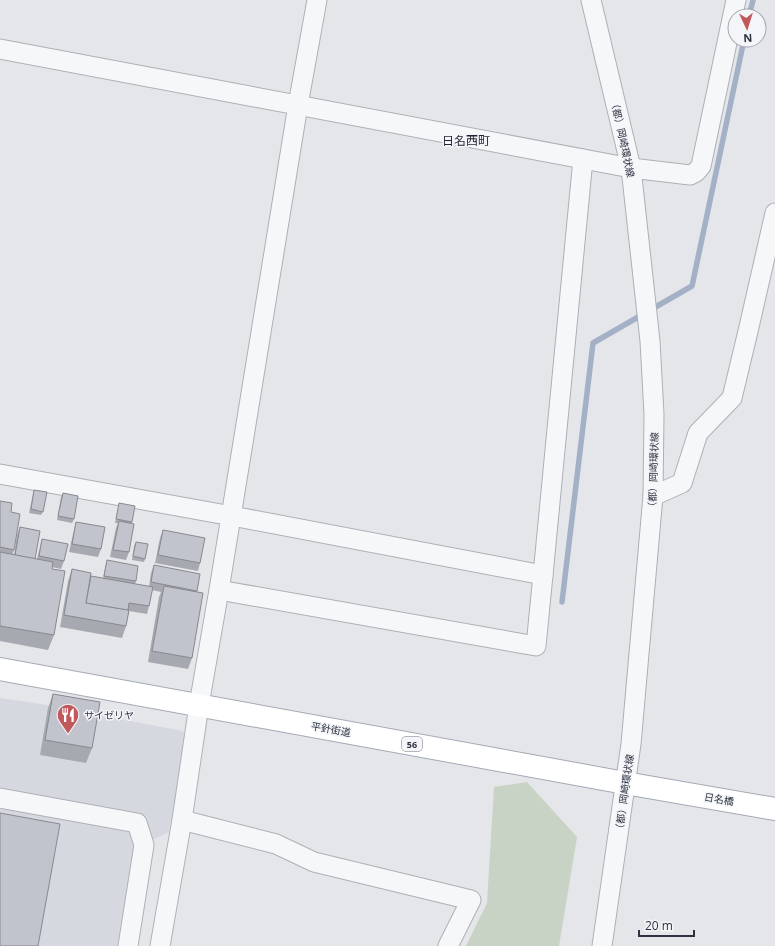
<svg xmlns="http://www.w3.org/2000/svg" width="775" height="946" viewBox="0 0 775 946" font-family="'Open Sans','Noto Sans JP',sans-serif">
	<rect width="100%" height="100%" fill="#e4e6ea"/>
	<path fill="#d6d8df" d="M0 698 41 704 183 731 188 739 169 832 134 849 117 946H0Z"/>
	<path fill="#c8d3c6" d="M527 782 577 837 559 946H466L487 903 494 787Z"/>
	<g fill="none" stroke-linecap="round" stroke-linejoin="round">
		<g stroke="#a3b0c6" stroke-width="5.5">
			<path d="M749 16 753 0"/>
			<path d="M562 602 593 343 692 286 744 40"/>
		</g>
		<g stroke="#adb0b7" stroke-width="21">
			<g id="minor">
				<path d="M591 0 631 168 650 341 654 414 653 496 631 744 602 946"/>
				<path d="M0 49 631 168 690 175 696 172 701 166 736 0"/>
				<path d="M0 474 232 516 543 575 583 159"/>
				<path d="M653 496 682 483 698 433 732 398 749 327 775 213"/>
				<path d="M219 590 536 646 543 575"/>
				<path d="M0 798 137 823 144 845 128 946"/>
				<path d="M182 820 276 844 314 862 471 900 448 946"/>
				<path d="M160 946 182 820 199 705 219 590 298 105 317 0"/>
			</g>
		</g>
		<g stroke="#a4a9b5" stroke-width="24">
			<path id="major" d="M0 669 625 783 775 809"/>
		</g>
		<use href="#minor" stroke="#f6f7f9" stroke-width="19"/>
		<use href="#major" stroke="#fff" stroke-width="22"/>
	</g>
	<g fill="#a6a9af">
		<path d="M34 490 43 512 41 515 29 513 33 494Z"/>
		<path d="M63 493 74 519 72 523 57 520 61 497Z"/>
		<path d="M0 501 11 512 14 550 12 555H14L17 535 20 527 35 559H37L42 539 64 561 61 569 52 567V569L54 635 48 650 0 641Z"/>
		<path d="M119 503 132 522 129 552 126 560 110 557 116 528 118 523H115Z"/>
		<path d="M76 522 101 549 98 557 69 552 74 530Z"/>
		<path d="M163 530 200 563 198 571 155 563 160 538Z"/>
		<path d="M136 542 145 559 144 562 132 560 134 546Z"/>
		<path d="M107 560 136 581 135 584 149 587 151 573 154 565 197 591 192 658 188 669 148 662 159 597 161 592 152 590 149 606 147 614 129 611 126 626 122 638 60 627 68 581 72 569 91 576 103 578 105 568Z"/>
		<path d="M53 694 92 748 86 763 40 755 48 708Z"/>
	</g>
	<g fill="#c1c4cc" stroke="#87898f">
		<path d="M34 490 47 492 43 512 31 509Z"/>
		<path d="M63 493 78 496 74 519 58 516Z"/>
		<path d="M0 501 12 503 11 512 20 514 14 550 0 547Z"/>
		<path d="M119 503 135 506 132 522 116 519Z"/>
		<path d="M119 521 134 524 129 552 113 550Z"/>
		<path d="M76 522 105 527 101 549 72 544Z"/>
		<path d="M20 527 40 531 35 559 15 555Z"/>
		<path d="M163 530 205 538 200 563 158 555Z"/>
		<path d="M42 539 68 544 64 561 39 556Z"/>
		<path d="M136 542 148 544 145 559 133 556Z"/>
		<path d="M0 552 53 562 52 569 65 571 54 635 0 626Z"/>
		<path d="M107 560 138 566 136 581 104 576Z"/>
		<path d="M154 565 200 574 197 591 151 582Z"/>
		<path d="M72 569 91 573 86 603 129 610 126 626 64 615Z"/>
		<path d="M91 576 153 587 149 606 129 603 128 610 86 603Z"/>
		<path d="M164 586 203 593 192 658 152 651Z"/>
		<path d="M53 694 100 702 92 748 45 740Z"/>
		<path d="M0 813 60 824 38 946H0Z"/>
	</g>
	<defs>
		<g id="restaurant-pin" transform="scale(1.15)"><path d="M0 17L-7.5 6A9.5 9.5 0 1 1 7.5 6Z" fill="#c0585c" stroke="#f3f5f8"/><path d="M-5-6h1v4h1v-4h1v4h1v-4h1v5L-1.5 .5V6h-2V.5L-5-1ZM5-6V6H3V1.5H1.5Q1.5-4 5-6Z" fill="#fff"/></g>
	</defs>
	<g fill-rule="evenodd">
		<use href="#restaurant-pin" x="68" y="715"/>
	</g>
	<g text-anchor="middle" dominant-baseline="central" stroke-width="3" stroke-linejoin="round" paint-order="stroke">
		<rect fill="#f3f5f8" stroke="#686c78" stroke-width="1" x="402" y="737" width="20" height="14" rx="3"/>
		<g font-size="9" font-weight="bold" fill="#2d3241">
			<text x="412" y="744">56</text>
		</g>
		<g font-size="10" fill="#2d3241" stroke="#f3f5f8">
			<text transform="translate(623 138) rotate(78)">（都）岡崎環状線</text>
			<text transform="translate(653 472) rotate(-88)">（都）岡崎環状線</text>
			<text transform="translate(331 729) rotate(10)">平針街道</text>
			<text transform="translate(624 794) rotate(-82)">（都）岡崎環状線</text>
			<text transform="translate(719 799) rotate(10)">日名橋</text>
		</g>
		<g font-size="10" fill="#2d3241" stroke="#f3f5f8" text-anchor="start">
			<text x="84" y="715">サイゼリヤ</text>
		</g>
		<g font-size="12" fill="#1f2332" stroke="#f3f5f8">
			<text x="466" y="140">日名西町</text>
		</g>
	</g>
	<g transform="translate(747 28) rotate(176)"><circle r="19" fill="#f3f5f8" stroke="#a4a7af"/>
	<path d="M0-3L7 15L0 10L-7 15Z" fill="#c0585c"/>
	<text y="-6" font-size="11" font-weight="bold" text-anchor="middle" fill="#2d3241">N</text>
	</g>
	<path d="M639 930v6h55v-6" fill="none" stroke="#2d3241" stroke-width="2"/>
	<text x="645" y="930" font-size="12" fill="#2d3241" stroke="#f3f5f8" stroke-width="3" paint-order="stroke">20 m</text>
</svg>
